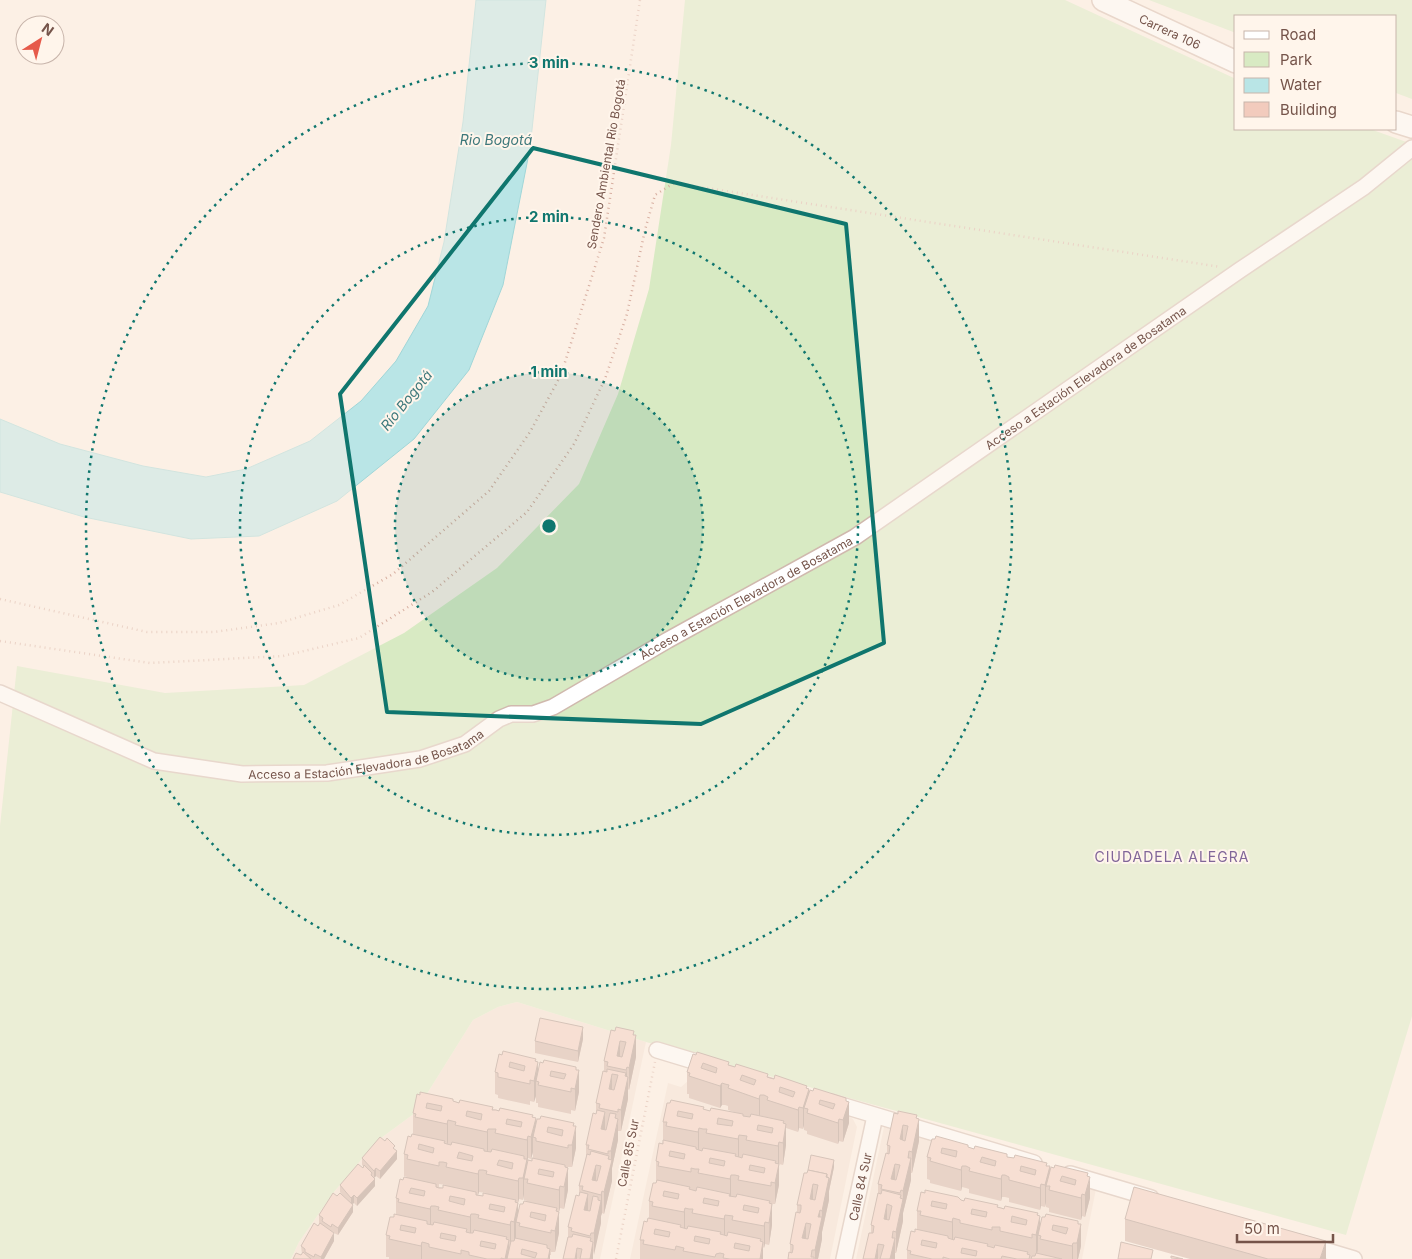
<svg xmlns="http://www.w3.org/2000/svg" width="1412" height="1259" viewBox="0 0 1412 1259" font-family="Inter,sans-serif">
	<rect width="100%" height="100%" fill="#fcf0e5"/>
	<g fill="#f4e1d3">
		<path d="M517 1002 646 1042 600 1259H291L299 1242 334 1192 377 1141 415 1113 473 1020 498 1007Z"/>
		<path d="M689 1080 847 1115 853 1119 857 1127 830 1259H630L668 1083 681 1087Z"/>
		<path d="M884 1127 1096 1189 1082 1259H856Z"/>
	</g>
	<g fill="#d8eac3">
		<path d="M685 0H1065L1236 79V129H1370L1412 144V1016L1346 1235 646 1042 517 1002 498 1007 473 1020 415 1113 377 1141 334 1192 299 1242 291 1259H0V826L17 666 165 693 304 685 404 633 497 568 579 484 618 394 649 289 671 145Z"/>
		<path d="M1149 0H1412V99L1396 93V16H1236V33Z"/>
	</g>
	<path fill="#b9e5e6" stroke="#a0d6d8" d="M476 0H546L530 148 503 285 469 370 414 439 337 501 259 536 191 539 84 517 0 492V419L60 444 143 466 206 477 246 469 310 441 361 401 396 361 428 306 444 242 463 122Z"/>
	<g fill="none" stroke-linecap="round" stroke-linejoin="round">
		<g stroke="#d0b9ae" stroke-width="18">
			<g id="street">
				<path id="s1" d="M0 693 154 761 242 774 327 773 420 759 465 744 499 719 511 714H533L553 707 668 640 855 537 1240 270 1364 187 1412 148"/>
				<path d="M657 1050 710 1066"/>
				<path d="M831 1102 1034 1163"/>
				<path d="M1070 1174 1151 1198"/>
				<path d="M1307 1245 1354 1259"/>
				<path id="s2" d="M844 1259 875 1116"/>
			</g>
		</g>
		<g stroke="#d3b8ab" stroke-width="24">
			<g id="secondary">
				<path id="s3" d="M1103 0 1236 62"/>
				<path d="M1396 122 1412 127"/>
			</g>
		</g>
		<g stroke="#d7aea0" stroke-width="2.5" stroke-dasharray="1 4" stroke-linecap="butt">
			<path d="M0 599 147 632H214L279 623 339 605 393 574 489 491 530 432 561 375 604 238 640 0"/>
			<path d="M0 641 150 663 283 656 359 638 432 592 527 512 574 444 605 379 627 314 645 230 655 195 674 183 1221 267"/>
			<path d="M616 1259 655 1062"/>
		</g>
		<use href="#street" stroke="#fff" stroke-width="15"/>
		<use href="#secondary" stroke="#fff" stroke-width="21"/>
	</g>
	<g fill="#d0afa3" fill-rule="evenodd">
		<path d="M611 1030 634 1035 636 1057 629 1090 628 1089V1099L621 1131H618V1140L612 1168V1181L604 1214 602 1213 601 1216V1223L593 1255V1259H563L568 1237V1227L579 1196V1186L586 1158V1145L596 1114V1103L604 1072V1061Z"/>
		<path d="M583 1039 578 1062 535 1053V1041Z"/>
		<path d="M499 1054 536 1061 538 1069 576 1070 579 1092 575 1111 571 1110V1114L538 1107V1103H536V1096L534 1102 530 1101V1105L498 1098V1095L495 1094V1072Z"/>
		<path d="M693 1054 807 1088 809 1093 846 1101 849 1123 843 1142 839 1141 838 1144 807 1134V1131L804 1130V1125L803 1129 799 1128 798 1132 786 1128V1145L783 1165 779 1164V1185L775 1204H772V1225L769 1245 765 1244 764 1248 763 1247V1259H640V1240L647 1222 649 1219V1201L656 1183V1161L663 1141V1122L667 1103 710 1111 734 1112 728 1110V1106L725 1105H722L720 1108 689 1098V1094H687V1072Z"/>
		<path d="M417 1094 533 1117 536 1125 574 1126 576 1148 572 1167H568V1190L564 1209 560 1208 559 1212V1233L555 1252H551V1255H550V1259H389V1257H386V1235L396 1214V1198L403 1180 407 1178V1177L404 1176V1154L413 1134V1113ZM533 1152V1158L532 1161 527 1166 528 1158 531 1159ZM439 1184 446 1185V1186L443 1188 439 1187ZM479 1192 486 1193 483 1196 478 1195ZM524 1194V1200L527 1201V1202L523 1204 518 1210V1203L519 1199 523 1200Z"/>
		<path d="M894 1113 917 1119 919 1141 912 1173H911V1180L903 1213V1221L896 1253H895V1259H863L871 1233V1225L878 1193V1184L887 1153V1145Z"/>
		<path d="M932 1139 1047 1166 1050 1172 1088 1176 1090 1198 1085 1217 1082 1216 1081 1220 1049 1212V1208L1046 1207V1202L1045 1207 1041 1206 1040 1210 1009 1202V1198L1005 1197H1002L1001 1201 969 1193V1189L966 1188 962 1187 961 1191 930 1183V1180L927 1179V1157Z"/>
		<path d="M395 1149 397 1159 380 1179 376 1176 374 1178 375 1186 357 1206 354 1203 352 1204 353 1212 338 1235 332 1232 334 1241 324 1259H293L301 1255 302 1254 301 1246 320 1223H319V1215L337 1196 344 1197 340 1192V1185L363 1168 364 1167 362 1165V1158Z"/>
		<path d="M834 1167 829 1191V1200L822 1232V1239L818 1259H788L790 1252V1244L797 1213V1205L807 1173Z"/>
		<path d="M921 1192 1038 1215 1040 1223 1078 1224 1081 1246 1078 1259H907V1250L915 1232 917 1229V1211Z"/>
		<path d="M1125 1219 1326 1259H1190L1125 1241Z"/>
	</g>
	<g fill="#a98e84">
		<path d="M583 1027V1039L578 1062V1051Z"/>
		<path d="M634 1031V1045L636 1035V1057L629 1090V1068Z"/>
		<path d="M620 1041V1062L617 1056Z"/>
		<path d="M536 1059V1074L538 1062V1082L536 1081V1096L534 1102V1081Z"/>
		<path d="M576 1067V1082L579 1070V1092L575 1111V1089Z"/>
		<path d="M627 1067V1084L628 1077V1099L621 1131V1110Z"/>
		<path d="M612 1074V1096L609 1111V1089Z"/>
		<path d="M722 1083V1105L720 1108V1086Z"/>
		<path d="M807 1086V1096L809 1089V1111L808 1109H806V1110V1109L804 1108V1125L803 1129V1108Z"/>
		<path d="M760 1095V1117L759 1120V1099Z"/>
		<path d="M846 1098V1109L849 1102V1123L843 1142V1120Z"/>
		<path d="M799 1107V1128L798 1132V1110Z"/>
		<path d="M618 1109V1140L612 1168V1181L604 1214V1192L608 1159 609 1156V1170L611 1164V1151L615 1118 616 1114V1130L618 1121Z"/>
		<path d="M605 1112V1134L601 1129Z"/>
		<path d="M917 1115V1129L919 1119V1141L912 1173V1152Z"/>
		<path d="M536 1118V1138L533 1137V1152L531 1159V1137Z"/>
		<path d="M839 1119V1141L838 1144V1123Z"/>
		<path d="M448 1120V1142L447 1146V1124Z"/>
		<path d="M574 1123V1138L576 1126V1148L572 1167V1145Z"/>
		<path d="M786 1124V1145L783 1165V1143Z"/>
		<path d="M903 1125V1146L900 1139Z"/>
		<path d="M699 1128V1150L698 1154V1132Z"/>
		<path d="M488 1129V1150L487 1154V1132Z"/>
		<path d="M739 1135V1157L738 1161V1139Z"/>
		<path d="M528 1136V1158L527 1162V1140Z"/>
		<path d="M779 1142V1185L775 1204V1183L778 1166V1146Z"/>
		<path d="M568 1145V1190L564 1209 565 1167V1165V1181L568 1168Z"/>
		<path d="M397 1151V1159L380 1179V1171Z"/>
		<path d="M909 1151V1164L911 1158V1180L903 1213V1191L908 1158Z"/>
		<path d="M524 1156V1171L527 1159V1179H524V1194L523 1200V1178Z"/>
		<path d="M834 1160V1167L829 1191V1200L822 1232V1211L826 1177 827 1174 829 1178Z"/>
		<path d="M1047 1163V1176L1050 1166V1186H1047L1046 1187V1186V1202L1045 1207V1185Z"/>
		<path d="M895 1164V1186L891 1179Z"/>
		<path d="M596 1165V1187L592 1180Z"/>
		<path d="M962 1166V1187L961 1191V1170Z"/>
		<path d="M376 1168V1176L374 1178V1171Z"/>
		<path d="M479 1170V1192L478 1195V1174Z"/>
		<path d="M1088 1173V1186L1090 1177V1198L1085 1217V1195Z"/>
		<path d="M731 1175V1197L730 1201V1179Z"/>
		<path d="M1002 1175V1197L1001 1201V1179Z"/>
		<path d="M519 1178V1199L518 1203V1181Z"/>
		<path d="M375 1179V1186L357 1206V1198Z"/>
		<path d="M813 1184V1205L810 1199Z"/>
		<path d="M1041 1184V1206L1040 1210V1188Z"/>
		<path d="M560 1186V1208L559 1212V1190Z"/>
		<path d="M901 1190V1209L903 1199V1221L896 1253V1232L900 1213Z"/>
		<path d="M602 1191V1213L601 1216V1195Z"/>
		<path d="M588 1194V1216L584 1210Z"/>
		<path d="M1082 1194V1216L1081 1220V1198Z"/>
		<path d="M354 1195V1203L351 1205V1198Z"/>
		<path d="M598 1197V1211L601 1201V1223L594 1255V1233Z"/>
		<path d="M770 1201V1218L772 1204V1225L769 1245Z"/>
		<path d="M518 1203V1223L516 1222V1237L514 1244V1222Z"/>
		<path d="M887 1204V1226L884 1219Z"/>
		<path d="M353 1205V1212L338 1235V1228Z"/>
		<path d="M431 1206V1227L430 1231V1209Z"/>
		<path d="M557 1208V1224L559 1212V1233L555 1252V1231Z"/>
		<path d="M685 1208V1230L684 1234V1212Z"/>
		<path d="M820 1210V1225L822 1217V1239L818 1259H815V1250L818 1217Z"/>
		<path d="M1038 1213V1228L1040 1216V1236L1038 1235V1250L1036 1257V1235Z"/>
		<path d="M471 1214V1235L470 1239V1217Z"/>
		<path d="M725 1215V1237L724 1241V1219Z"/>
		<path d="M953 1218V1240L952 1244V1222Z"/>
		<path d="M511 1221V1243L510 1247V1225Z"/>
		<path d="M1078 1221V1236L1081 1224V1246L1078 1259H1077V1243Z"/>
		<path d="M765 1222V1244L764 1248V1226Z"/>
		<path d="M806 1223V1245L802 1238Z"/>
		<path d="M893 1231V1244L895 1238V1259H890L892 1238Z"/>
		<path d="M334 1233V1241L324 1259H321V1257Z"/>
		<path d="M591 1233V1252L593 1242V1259H590Z"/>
		<path d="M507 1237V1252L509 1240V1259H505Z"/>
		<path d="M1326 1241V1259H1320Z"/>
		<path d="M422 1242V1259H421V1246Z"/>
		<path d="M763 1242V1259H760L761 1256Z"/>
		<path d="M1073 1243V1259H1072V1246Z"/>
		<path d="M878 1244V1259H875Z"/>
		<path d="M577 1248V1259H575Z"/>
		<path d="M550 1249V1259H548Z"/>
	</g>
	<g fill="#f2cbbd" stroke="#a98e84" fill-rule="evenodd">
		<path d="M540 1018 583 1027 578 1051 535 1041Z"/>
		<path d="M616 1027 634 1031 633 1035H636L629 1068 627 1067 626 1070 607 1066 608 1062 604 1061 611 1030 615 1031ZM620 1041 626 1042 622 1057 617 1056Z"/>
		<path d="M503 1051 536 1059 535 1061 538 1062 534 1081 530 1080V1084L498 1077V1073L495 1072 499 1054 502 1055ZM510 1062 525 1066 524 1071 509 1067Z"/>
		<path d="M697 1052 729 1062 728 1065 735 1067 736 1064 768 1074 767 1077 770 1078 774 1079 775 1075 807 1086 806 1088 809 1089 803 1108 799 1107 798 1110 767 1100 768 1097 764 1095H760L759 1099 728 1088 729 1085 725 1084 722 1083 720 1086 689 1076 690 1073 687 1072 693 1054 696 1055ZM703 1063 717 1068 716 1073 701 1068ZM742 1075 756 1080 754 1085 740 1080ZM780 1087 795 1092 793 1097 779 1092Z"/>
		<path d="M544 1060 576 1067V1070H579L575 1089 571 1088V1092L538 1085 539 1082 536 1081 540 1062 543 1063ZM551 1071 566 1074 564 1079 550 1076Z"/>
		<path d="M607 1069 626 1073 625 1076 628 1077 621 1110 618 1109V1112L599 1108 600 1104 596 1103 603 1071 607 1072ZM612 1074 618 1075 614 1090 609 1089Z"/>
		<path d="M814 1088 846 1098V1101L849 1102 843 1120 839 1119 838 1123 807 1113 808 1109 804 1108 810 1090 813 1091ZM820 1100 835 1104 833 1109 819 1104Z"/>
		<path d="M420 1092 453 1099V1101L459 1103 460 1100 493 1107 492 1110H496L499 1111 500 1108 533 1115 532 1117 536 1118 531 1137 528 1136 527 1140 495 1133 496 1129H488L487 1132 455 1125 456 1122 448 1120 447 1124 415 1117 416 1114 413 1113 417 1094 420 1095ZM427 1103 442 1106 441 1111 426 1108ZM467 1111 482 1114 481 1120 466 1116ZM507 1119 522 1122 521 1127 506 1124Z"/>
		<path d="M671 1100 704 1107 703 1109 710 1111 711 1108 743 1114V1116L750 1117 751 1114 784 1121 783 1123 786 1124 783 1143 779 1142 778 1146 746 1140 747 1136 739 1135 738 1139 706 1133 707 1129H703L699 1128 698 1132 666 1126 667 1122H663L667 1103H670ZM678 1111 693 1114 692 1119 677 1116ZM718 1118 733 1121 732 1126 717 1124ZM758 1125 773 1128 772 1133 757 1130Z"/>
		<path d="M597 1110 605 1112 601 1129 606 1130 610 1113 616 1114 615 1118 618 1119 611 1151H608V1154L588 1149 589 1145H586L593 1113 596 1114Z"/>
		<path d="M898 1111 917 1115 916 1118 919 1119 912 1152 909 1151 908 1158H911L903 1191 901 1190 900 1193 881 1189 882 1185 878 1184 886 1153 889 1154 890 1146 887 1145 894 1113 898 1114ZM903 1125 908 1126 905 1141 900 1139ZM895 1164 900 1165 896 1180 891 1179Z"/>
		<path d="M541 1116 574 1123 573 1126H576L572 1145H568V1148L536 1141V1138L533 1137 537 1119H540ZM548 1127 563 1130 562 1136 547 1132Z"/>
		<path d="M412 1134 445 1141 444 1143 447 1144 451 1145 452 1142 484 1149V1151L491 1152 492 1149 524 1156V1159H527L523 1178H519L518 1181 486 1174 487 1171 483 1170H479L478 1174 446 1167 447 1163 443 1162H439V1166L407 1159 408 1155 404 1154 408 1136 411 1137ZM419 1144 434 1148 433 1153 418 1149ZM459 1152 473 1156 472 1161 457 1158ZM499 1160 513 1163 512 1169 497 1165Z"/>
		<path d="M936 1136 968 1145V1147L974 1149 975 1146 1007 1154V1157L1014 1158 1015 1155 1047 1163 1046 1166H1050L1045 1185 1041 1184 1040 1188 1009 1180V1177L1005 1175H1002L1001 1179 969 1171 970 1168 966 1166H962L961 1170 930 1161 931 1158 927 1157 932 1139H935ZM942 1148 957 1151 956 1157 941 1153ZM982 1157 996 1161 995 1166 980 1162ZM1021 1166 1036 1170 1035 1175 1020 1171Z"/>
		<path d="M380 1137 385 1141 387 1138 395 1146 393 1148 397 1151 380 1171 376 1168 374 1171 362 1158Z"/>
		<path d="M663 1140 696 1147V1149L702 1151 703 1148 736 1154 735 1156 739 1157 742 1158 743 1154 776 1161 775 1163 779 1164 775 1183 771 1182V1186L738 1180 739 1176 735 1175H731L730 1179 698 1173 699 1169H695L691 1168V1172L658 1166 659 1162 656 1161 659 1143 663 1144ZM670 1151 685 1154 684 1159 669 1156ZM710 1158 725 1161 724 1166 709 1163ZM750 1165 765 1168 764 1173 749 1170Z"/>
		<path d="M591 1151 609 1156 608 1159 612 1160 604 1192 602 1191 601 1195 582 1190 583 1186H579L587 1154 590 1155ZM596 1165 601 1166 597 1181 592 1180Z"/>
		<path d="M811 1155 834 1160 829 1184V1178L827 1177V1174L808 1170Z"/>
		<path d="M532 1158 565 1165V1167L568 1168 564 1187 560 1186 559 1190 527 1183 528 1179H524L528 1160 532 1161ZM539 1169 554 1172 553 1177 538 1174Z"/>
		<path d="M358 1164 363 1168 364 1165 372 1173 371 1175 375 1179 357 1198 354 1195 351 1198 340 1185Z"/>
		<path d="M1055 1165 1088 1173 1087 1176 1090 1177 1085 1195 1082 1194 1081 1198 1049 1190 1050 1186H1046L1051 1167 1054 1168ZM1062 1176 1076 1180 1075 1185 1060 1181Z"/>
		<path d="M808 1170 827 1174 826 1177 829 1178 822 1211 820 1210 818 1217H822L815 1250H812L811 1257H814V1259H788L789 1252 792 1253 793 1249V1245L790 1244 796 1212 800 1213 801 1209V1205H797L804 1173H807ZM813 1184 818 1185 815 1200 810 1199ZM806 1223 811 1224 808 1239 802 1238Z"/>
		<path d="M404 1177 436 1184V1187L439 1188H443V1185L476 1192V1195L483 1196V1193L516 1200 515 1202 518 1203 514 1222 511 1221 510 1225 478 1218 479 1215 475 1214H471L470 1217 438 1210 439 1207 435 1206H431L430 1209 398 1202 399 1199 396 1198 400 1179 403 1180ZM411 1188 425 1191 424 1196 409 1193ZM450 1196 465 1199 464 1205 449 1201ZM490 1204 505 1207 504 1212 489 1209Z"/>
		<path d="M657 1180 690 1187 689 1189 696 1191 697 1187 730 1194 729 1196 736 1197 737 1194 770 1201 769 1203 772 1204 769 1223 765 1222 764 1226 732 1220 733 1216 725 1215 724 1219 692 1213 693 1209H689L685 1208 684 1212 652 1206 653 1202 649 1201 653 1183H656ZM664 1191 679 1194 678 1199 663 1196ZM704 1198 719 1201 718 1206 703 1203ZM744 1205 759 1208 758 1213 743 1210Z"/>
		<path d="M1134 1187 1326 1241 1320 1259H1268L1125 1219Z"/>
		<path d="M882 1190 901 1195 900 1198 903 1199 896 1232 893 1231 892 1238H895L890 1259H880L884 1245 878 1244 875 1259H877H863L869 1233H873L874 1226 871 1225 878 1193 881 1194ZM887 1204 892 1206 889 1220 884 1219Z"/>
		<path d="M925 1190 958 1197 961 1200 964 1201 965 1198 998 1205 997 1207 1001 1208 1004 1209 1005 1206 1038 1213 1037 1215 1040 1216 1036 1235 1032 1234V1238L1000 1231V1227H992V1230L960 1223V1220L953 1218 952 1222 920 1215 921 1211H917L921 1192 925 1193ZM932 1201 947 1204 946 1209 931 1206ZM972 1209 987 1212 986 1217 971 1214ZM1012 1216 1027 1220 1026 1225 1011 1222Z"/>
		<path d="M580 1192 588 1194 584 1210 590 1211 593 1196 598 1197V1200L601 1201 594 1233H591L590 1236 571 1231 572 1228 568 1227 576 1195 579 1196Z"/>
		<path d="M333 1193 337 1196 340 1193 353 1205 338 1228 332 1224 331 1227 322 1221 323 1218 319 1215Z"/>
		<path d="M524 1201 557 1208 556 1211 559 1212 555 1231 551 1230V1233L519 1226 520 1223 516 1222 520 1204H523ZM531 1212 546 1215 545 1221 530 1217Z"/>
		<path d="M394 1214 427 1221V1224L433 1225 434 1222 467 1229 466 1232 470 1233H473L474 1230 507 1237 506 1239 509 1240 505 1259 501 1258V1259H487L469 1255V1252L461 1250V1254L429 1247V1244L426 1243 422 1242 421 1246 389 1239 390 1236 386 1235 390 1217H394ZM401 1225 416 1228 415 1233 400 1230ZM441 1233 456 1236 455 1241 440 1238ZM481 1241 496 1244 495 1249 480 1246Z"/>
		<path d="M1046 1214 1078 1221V1224H1081L1077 1243H1073L1072 1246 1040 1239 1041 1236 1038 1235 1042 1217H1045ZM1053 1225 1068 1228 1066 1234 1052 1230Z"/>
		<path d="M648 1218 681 1225 680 1227 687 1229 688 1226 721 1232 720 1234 724 1235 727 1236 728 1232 761 1239 760 1241 763 1242 760 1259H730L723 1258 724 1254 720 1253 716 1254 715 1257 683 1251 684 1248 676 1246 675 1250 643 1244 644 1240H640L644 1221 647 1222ZM655 1229 670 1232 669 1237 654 1234ZM695 1236 710 1239 709 1244 694 1241ZM735 1243 750 1246 749 1251 734 1248Z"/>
		<path d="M314 1223 318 1226 320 1223 334 1233 321 1257 315 1254 314 1257 305 1252V1249L301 1246Z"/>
		<path d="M915 1229 948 1236V1238L954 1240 955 1237 988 1244 987 1246 991 1247 994 1248 995 1245 1028 1252 1027 1254 1030 1255 1029 1259H1017L1002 1256 1001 1259H950L943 1257V1259H932L910 1254 911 1251 907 1250 911 1231 915 1232ZM922 1240 937 1243 936 1248 921 1245ZM962 1248 977 1251 976 1256 961 1253Z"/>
		<path d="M573 1234 591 1238 590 1241 593 1242 590 1259H580L582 1249 577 1248 575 1259H563L568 1237H572Z"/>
		<path d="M515 1238 547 1245V1248L550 1249 548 1259H507L511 1241H514ZM522 1249 537 1253 535 1258 521 1254Z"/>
		<path d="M1121 1242 1153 1250 1151 1259H1118Z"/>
		<path d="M303 1252 311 1259H293L296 1253 301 1255Z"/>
		<path d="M1036 1253 1062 1259H1031L1032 1256H1035Z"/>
		<path d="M1171 1256 1183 1259 1171 1258Z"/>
	</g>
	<path d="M0 0H1412V1259H0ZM533 148 846 224 884 643 701 724 387 712 340 394Z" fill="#fcf0e5" fill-opacity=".55" fill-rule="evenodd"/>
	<path fill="none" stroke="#0f766e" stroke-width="4" stroke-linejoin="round" d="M533 148 846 224 884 643 701 724 387 712 340 394Z"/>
	<circle cx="549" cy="526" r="154" fill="#0f766e" fill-opacity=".12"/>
	<g fill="none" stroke="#0f766e" stroke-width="2.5" stroke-dasharray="2.5 5">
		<circle cx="549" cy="526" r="154"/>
		<circle cx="549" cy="526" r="309"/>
		<circle cx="549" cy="526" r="463"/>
	</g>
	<g text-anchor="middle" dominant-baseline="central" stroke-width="4" stroke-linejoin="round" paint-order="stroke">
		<g font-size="12" fill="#75544a" stroke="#fff5eb">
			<text stroke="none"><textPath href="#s3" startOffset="74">Carrera 106</textPath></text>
			<text transform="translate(606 164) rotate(-80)">Sendero Ambiental Rio Bogotá</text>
			<text stroke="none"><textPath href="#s1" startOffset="1209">Acceso a Estación Elevadora de Bosatama</textPath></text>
			<text stroke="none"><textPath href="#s1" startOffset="804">Acceso a Estación Elevadora de Bosatama</textPath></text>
			<text stroke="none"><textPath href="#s1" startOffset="384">Acceso a Estación Elevadora de Bosatama</textPath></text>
			<text transform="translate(628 1153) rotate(-79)">Calle 85 Sur</text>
			<text stroke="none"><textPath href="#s2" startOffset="74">Calle 84 Sur</textPath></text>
		</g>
		<g font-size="14" font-style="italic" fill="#3d787b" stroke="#fff5eb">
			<text x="496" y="139">Rio Bogotá</text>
			<text transform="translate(406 400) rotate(-51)">Río Bogotá</text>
		</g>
		<g font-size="14" letter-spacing="1" fill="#816699" stroke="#fff5eb">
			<text x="1172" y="856">CIUDADELA ALEGRA</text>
		</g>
	</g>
	<circle cx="549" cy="526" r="8" fill="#0f766e" stroke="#fff5eb" stroke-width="2.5"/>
	<g font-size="15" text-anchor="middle" font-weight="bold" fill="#0f766e" stroke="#fff5eb" stroke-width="4" stroke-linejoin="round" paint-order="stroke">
		<text x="549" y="68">3 min</text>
		<text x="549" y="222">2 min</text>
		<text x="549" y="377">1 min</text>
	</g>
	<rect x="1234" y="15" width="162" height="115" fill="#fff5eb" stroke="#c8b5ab"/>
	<rect x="1244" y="31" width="25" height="8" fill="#ffffff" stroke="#c8b5ab"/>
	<text x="1280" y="40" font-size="15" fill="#75544a">Road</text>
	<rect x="1244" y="52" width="25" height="15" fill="#d8eac3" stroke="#c8b5ab"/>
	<text x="1280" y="65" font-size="15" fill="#75544a">Park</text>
	<rect x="1244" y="78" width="25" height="15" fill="#b9e5e6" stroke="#c8b5ab"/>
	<text x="1280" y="90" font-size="15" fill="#75544a">Water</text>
	<rect x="1244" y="102" width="25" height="15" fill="#f2cbbd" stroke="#c8b5ab"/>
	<text x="1280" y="115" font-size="15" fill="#75544a">Building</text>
	<g transform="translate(40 40) rotate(36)"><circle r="24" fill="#fff5eb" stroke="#c8b5ab"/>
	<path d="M0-4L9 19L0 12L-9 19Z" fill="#e65a4a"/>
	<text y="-8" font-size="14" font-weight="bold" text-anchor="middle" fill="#75544a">N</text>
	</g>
	<path d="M1237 1234v8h96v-8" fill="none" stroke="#75544a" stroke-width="2.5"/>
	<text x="1244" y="1234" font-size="15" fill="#75544a" stroke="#fff5eb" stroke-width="4" paint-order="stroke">50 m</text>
</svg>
